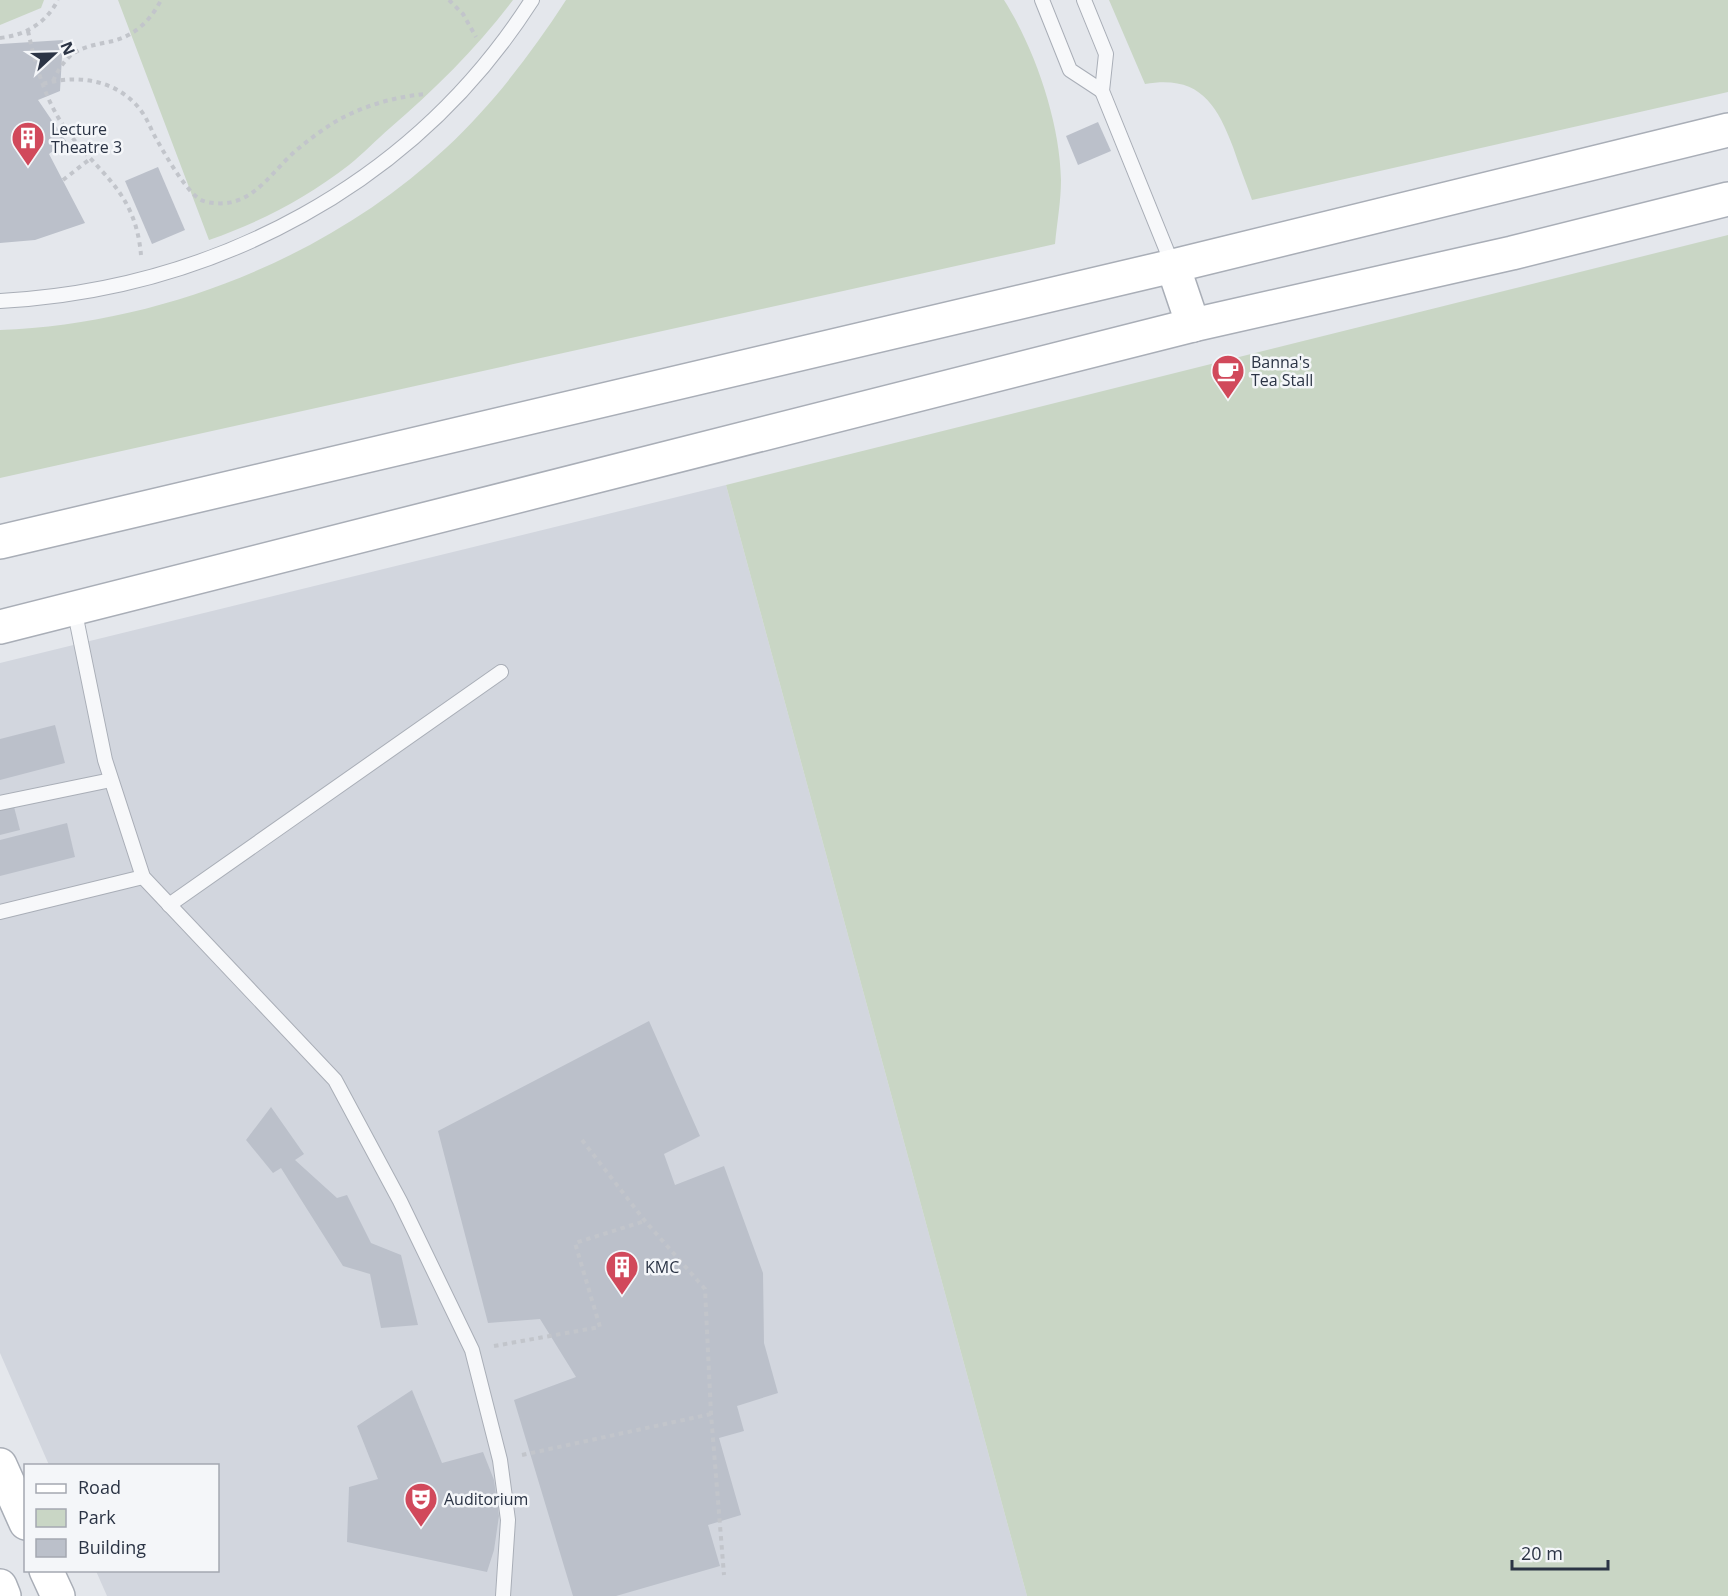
<svg xmlns="http://www.w3.org/2000/svg" width="1728" height="1596" viewBox="0 0 1728 1596" font-family="'Open Sans',sans-serif">
	<rect width="100%" height="100%" fill="#e4e7ec"/>
	<path fill="#d2d6de" d="M726 485 1027 1596H107L96 1571 218 1570V1466L49 1465 0 1353V663Z"/>
	<g fill="#c9d6c5">
		<path d="M0 0H44L41 8 0 25Z"/>
		<path d="M118 0H513C477 48 435 89 390 128 376 140 364 153 349 165 306 198 261 222 209 240Z"/>
		<path d="M566 0H1004C1035 49 1060 122 1061 180 1061 201 1057 223 1055 244L0 478V330C160 324 329 258 446 148 493 104 531 54 566 0Z"/>
		<path d="M1109 0H1728V92L1252 200C1246 183 1239 165 1233 147 1216 102 1198 75 1145 84Z"/>
		<path d="M1728 235V1596H1027L726 485Z"/>
	</g>
	<g fill="#bbc0ca">
		<path d="M63 40 60 91 38 100 66 141 49 154 85 223 35 240 0 243V44Z"/>
		<path d="M1098 122 1111 151 1078 165 1066 136Z"/>
		<path d="M158 167 185 230 152 244 125 181Z"/>
		<path d="M55 725 65 763 0 780V739Z"/>
		<path d="M13 803 20 830 0 835V806Z"/>
		<path d="M67 823 75 857 0 876V840Z"/>
		<path d="M649 1021 700 1136 664 1154 675 1185 724 1166 763 1273 764 1343 778 1393 737 1406 744 1431 719 1438 741 1515 708 1525 720 1566 616 1596H573L514 1400 576 1377 540 1319 488 1323 438 1131Z"/>
		<path d="M271 1107 304 1154 295 1160 337 1198 347 1195 371 1243 401 1255 418 1325 381 1328 370 1274 343 1266 281 1168 273 1173 246 1140Z"/>
		<path d="M412 1390 442 1463 483 1452 494 1480 499 1516 494 1550 487 1572 347 1542 349 1487 378 1479 357 1426Z"/>
	</g>
	<g fill="none" stroke-linecap="round" stroke-linejoin="round">
		<g stroke="#a9aeb7" stroke-width="16">
			<g id="lane">
				<path d="M1042 0 1070 70 1102 91"/>
				<path d="M1084 0 1106 54 1102 91 1173 266"/>
				<path d="M0 301C216 289 414 184 532 0"/>
				<path d="M74 608 105 760 143 877 335 1080 400 1201 472 1350 500 1460 508 1520 503 1596"/>
				<path d="M0 803 111 780"/>
				<path d="M169 905 501 672"/>
				<path d="M0 912 143 877"/>
			</g>
		</g>
		<g stroke="#a9aeb7" stroke-width="36">
			<g id="secondary">
				<path d="M1173 266 1193 325"/>
				<path d="M0 542 1173 266 1728 130"/>
				<path d="M0 627 1193 325 1512 253 1728 199"/>
				<path d="M0 1465 26 1523"/>
				<path d="M46 1570 58 1596"/>
				<path d="M0 1586 4 1596"/>
			</g>
		</g>
		<g stroke="#c2c5cb" stroke-width="4" stroke-dasharray="4.5 4.5" stroke-linecap="butt">
			<path d="M449 0 463 14 476 37"/>
			<path d="M28 31C35 63 44 97 63 125 97 174 135 188 141 255"/>
			<path d="M0 38C26 35 46 23 58 0"/>
			<path d="M53 81C57 72 62 64 69 57 80 47 94 45 108 42 132 38 150 22 161 0"/>
			<path d="M43 84C80 73 122 81 144 115 149 123 152 132 157 140 164 153 172 166 181 179 188 188 196 200 207 202 246 210 264 182 287 159 300 146 315 135 330 125 358 107 393 97 425 94"/>
			<path d="M63 180 90 159"/>
			<path d="M582 1140 645 1221 705 1289 711 1414 724 1575"/>
			<path d="M494 1346 600 1327 575 1243 645 1221"/>
			<path d="M522 1455 711 1414"/>
		</g>
		<use href="#lane" stroke="#f7f8fa" stroke-width="14"/>
		<use href="#secondary" stroke="#fff" stroke-width="33"/>
	</g>
	<defs>
		<g id="building-pin" transform="scale(1.725)"><path d="M0 17L-7.5 6A9.5 9.5 0 1 1 7.5 6Z" fill="#d1495b" stroke="#f4f6f9"/><path d="M-4-6H4V6H1V3H-1V6H-4ZM-2.5-4.3h1.7v1.8h-1.7ZM.8-4.3h1.7v1.8H.8ZM-2.5-1h1.7V.8h-1.7ZM.8-1h1.7V.8H.8Z" fill="#fff"/></g>
		<g id="cafe-pin" transform="scale(1.725)"><path d="M0 17L-7.5 6A9.5 9.5 0 1 1 7.5 6Z" fill="#d1495b" stroke="#f4f6f9"/><path d="M-5.5-4.5H6V0H3Q3 3.5 0 3.5H-2.5Q-5.5 3.5-5.5 0ZM3-3.2v2h1.7v-2ZM-6 4.5H4V6H-6Z" fill="#fff"/></g>
		<g id="theatre-pin" transform="scale(1.725)"><path d="M0 17L-7.5 6A9.5 9.5 0 1 1 7.5 6Z" fill="#d1495b" stroke="#f4f6f9"/><path d="M-5-5.5Q0-4 5-5.5V0Q5 5 0 6Q-5 5-5 0ZM-3.3-2.5H-1v1.5H-3.3ZM1-2.5H3.3v1.5H1ZM-2.8 1Q0 5.5 2.8 1Z" fill="#fff"/></g>
	</defs>
	<g fill-rule="evenodd">
		<use href="#building-pin" x="28" y="138"/>
		<use href="#cafe-pin" x="1228" y="371"/>
		<use href="#building-pin" x="622" y="1267"/>
		<use href="#theatre-pin" x="421" y="1499"/>
	</g>
	<g text-anchor="middle" dominant-baseline="central" stroke-width="5" stroke-linejoin="round" paint-order="stroke">
		<g font-size="16" fill="#2b3445" stroke="#f4f6f9" text-anchor="start">
			<text x="51" y="129">Lecture<tspan x="51" dy="18">Theatre 3</tspan></text>
			<text x="1251" y="362">Banna's<tspan x="1251" dy="18">Tea Stall</tspan></text>
			<text x="645" y="1267">KMC</text>
			<text x="444" y="1499">Auditorium</text>
		</g>
	</g>
	<rect x="24" y="1464" width="195" height="108" fill="#f4f6f9" stroke="#a4a8b1" stroke-width="1.5"/>
	<rect x="36" y="1484" width="30" height="9" fill="#ffffff" stroke="#a4a8b1" stroke-width="1.5"/>
	<text x="78" y="1494" font-size="18" fill="#2b3445">Road</text>
	<rect x="36" y="1509" width="30" height="18" fill="#c9d6c5" stroke="#a4a8b1" stroke-width="1.5"/>
	<text x="78" y="1524" font-size="18" fill="#2b3445">Park</text>
	<rect x="36" y="1539" width="30" height="18" fill="#bbc0ca" stroke="#a4a8b1" stroke-width="1.5"/>
	<text x="78" y="1554" font-size="18" fill="#2b3445">Building</text>
	<g transform="translate(54 54) rotate(68)" stroke="#f4f6f9" stroke-width="4.5" paint-order="stroke">
	<path d="M0-4.5L10 22L0 15L-10 22Z" fill="#2b3445"/>
	<text y="-9" font-size="16" font-weight="bold" text-anchor="middle" fill="#2b3445">N</text>
	</g>
	<path d="M1512 1560v9h96v-9" fill="none" stroke="#2b3445" stroke-width="3"/>
	<text x="1521" y="1560" font-size="18" fill="#2b3445" stroke="#f4f6f9" stroke-width="4.5" paint-order="stroke">20 m</text>
</svg>
